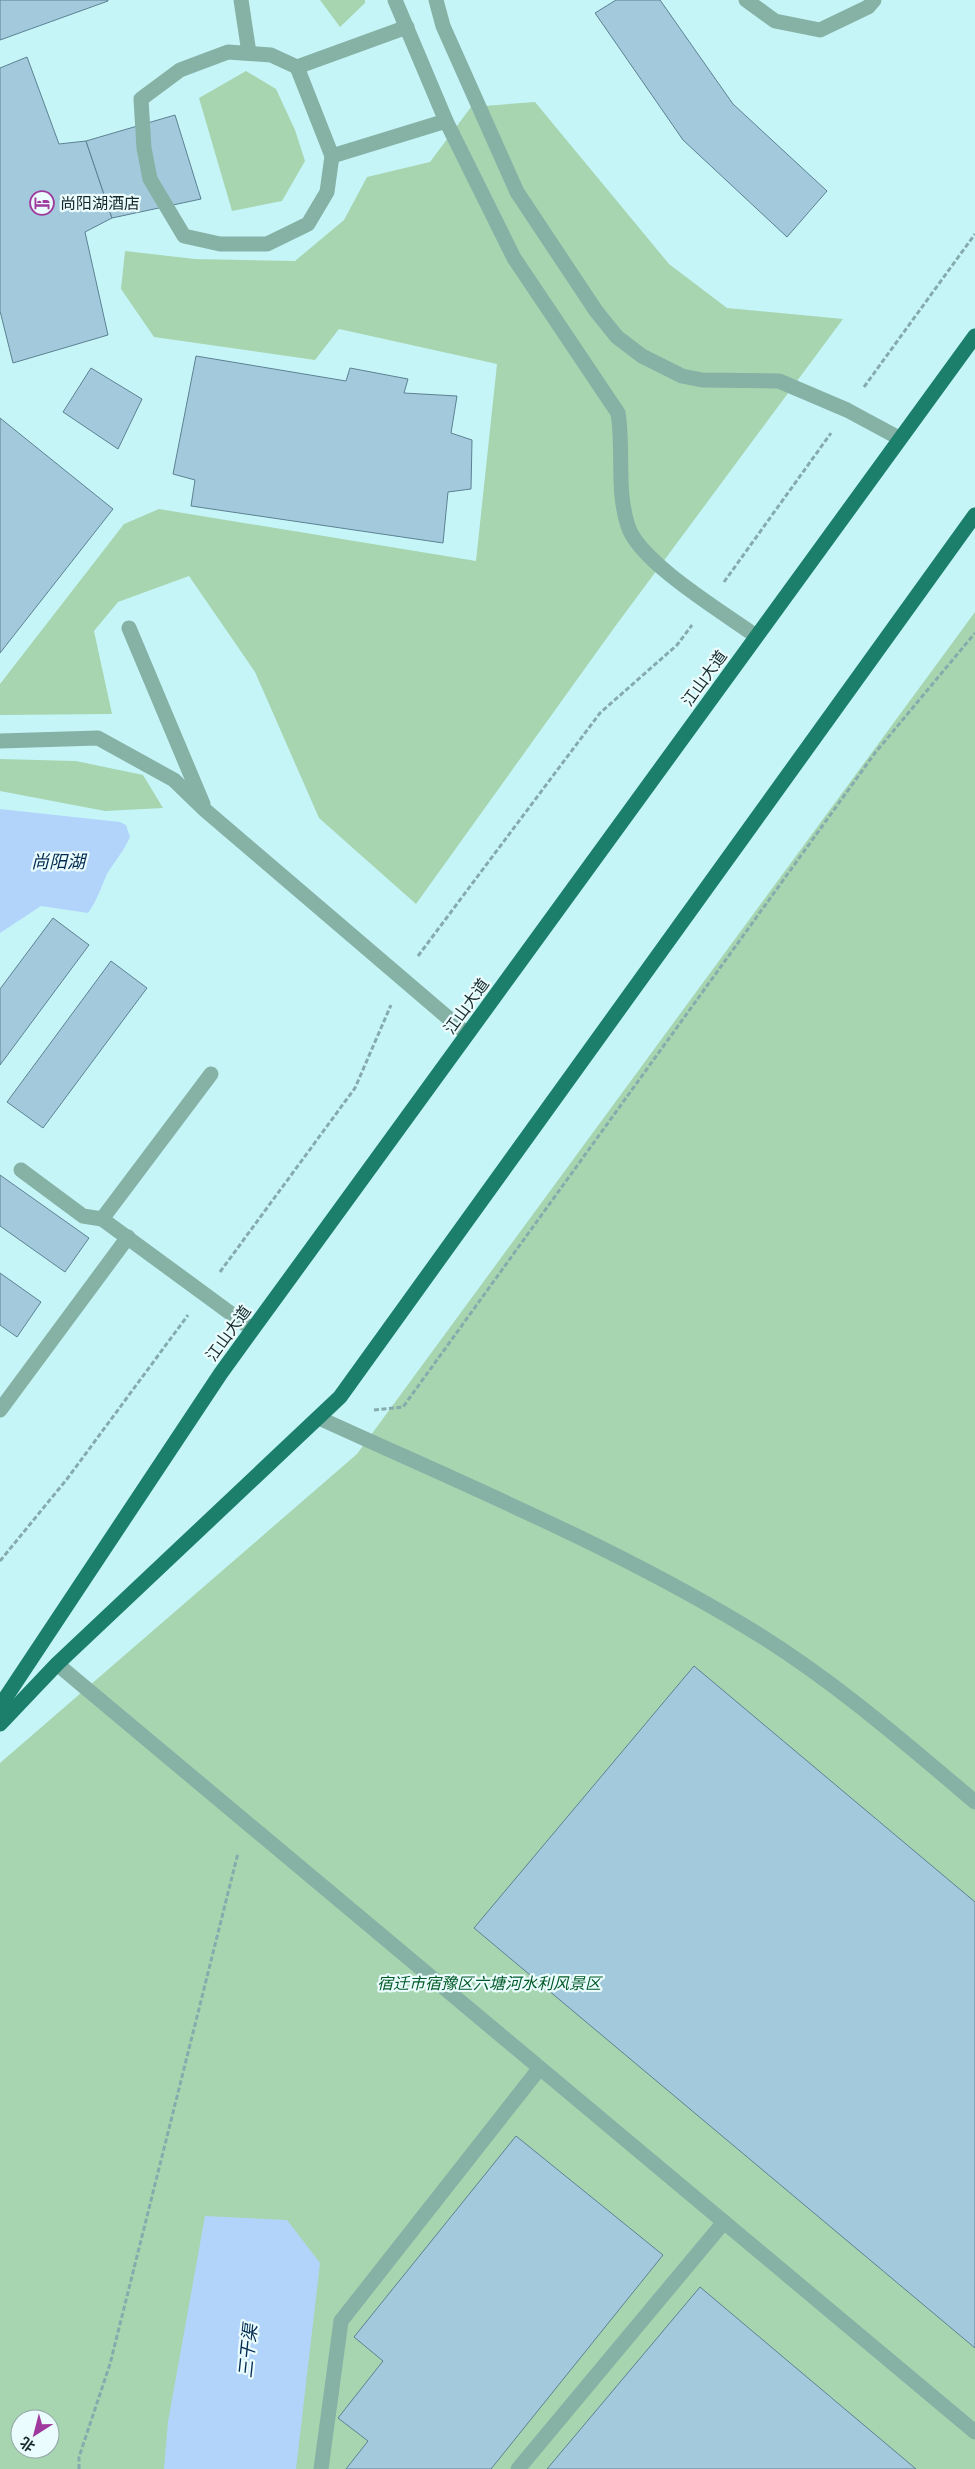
<svg xmlns="http://www.w3.org/2000/svg" width="975" height="2469" viewBox="0 0 975 2469" font-family="'Libre Baskerville','Noto Sans SC',serif">
	<rect width="100%" height="100%" fill="#c6f5f8"/>
	<g fill="#a7d5b0" fill-rule="evenodd">
		<path d="M320 0H365V3L340 27Z"/>
		<path d="M246 71 276 89 295 130 305 161 282 201 232 211 199 98Z"/>
		<path d="M535 102 669 264 727 308 843 319 614 628 416 904 319 818 255 672 189 576 118 602 94 631 112 714 0 715V684L124 524 159 509 476 561 497 364 339 329 315 360 154 337 121 289 125 251 195 259 295 261 344 220 367 177 430 162 471 107Z"/>
		<path d="M975 612V2469H0V1763L357 1454ZM20 2419H50V2449H20Z"/>
		<path d="M0 759 76 761 143 775 163 808 105 811 0 791Z"/>
	</g>
	<g fill="#b2d4fb">
		<path d="M0 809 120 822 126 825 130 837C124 851 114 862 107 874 101 887 97 901 88 913L41 906 0 933Z"/>
		<path d="M205 2216 287 2220 320 2263 296 2469H164L168 2422Z"/>
	</g>
	<g fill="#a3cadc" stroke="#5c8192">
		<path d="M0 0H108V1L0 40Z"/>
		<path d="M616 0H660L733 104 827 191 787 237 683 140 595 13Z"/>
		<path d="M27 57 59 144 86 141 112 218 85 232 108 335 13 363 0 311V68Z"/>
		<path d="M175 115 201 199 112 218 86 141Z"/>
		<path d="M196 356 346 381 350 368 408 379 404 393 457 396 451 433 472 440 471 489 448 492 443 543 191 506 195 480 173 474Z"/>
		<path d="M91 368 142 399 118 449 63 412Z"/>
		<path d="M0 418 113 509 0 653Z"/>
		<path d="M53 918 89 945 0 1065V989Z"/>
		<path d="M111 961 147 988 43 1128 7 1102Z"/>
		<path d="M0 1175 89 1238 65 1272 0 1226Z"/>
		<path d="M0 1273 41 1302 17 1337 0 1325Z"/>
		<path d="M694 1666 975 1902V2348L474 1928Z"/>
		<path d="M516 2136 663 2255 491 2469H346L368 2441 338 2418 383 2361 354 2337Z"/>
		<path d="M700 2287 916 2469H547Z"/>
	</g>
	<g fill="none" stroke-linecap="round" stroke-linejoin="round">
		<g stroke="#86abad" stroke-width="3" stroke-dasharray="5 2.5" stroke-linecap="butt">
			<path d="M864 387 975 234"/>
			<path d="M724 582 831 433"/>
			<path d="M418 956 600 713 677 645 692 625"/>
			<path d="M220 1272 355 1088 391 1005"/>
			<path d="M374 1410 403 1407 875 753 975 633"/>
			<path d="M0 1561 67 1479 188 1315"/>
			<path d="M79 2469V2457L110 2364 238 1853"/>
		</g>
		<g stroke="#86b1a5" stroke-width="15">
			<path d="M241 0 249 53"/>
			<path d="M395 0 446 121 514 258 618 413C624 450 616 490 628 526 639 562 724 613 756 636"/>
			<path d="M436 0 443 26 517 192 596 311 617 337 642 356 682 376 702 380 779 381 847 410 899 438"/>
			<path d="M746 0 775 21 820 30 868 7 874 0"/>
			<path d="M407 27 297 67 271 55 228 52 180 70 141 99 144 148 150 179 184 236 220 244H267L308 224 327 192 332 156 446 121"/>
			<path d="M297 67 332 156"/>
			<path d="M129 628 203 804"/>
			<path d="M0 741 98 738 174 780 205 810 467 1034"/>
			<path d="M211 1074 102 1219 252 1329"/>
			<path d="M21 1170 83 1216 102 1219"/>
			<path d="M0 1410 128 1237"/>
			<path d="M319 1418C461 1483 608 1544 743 1625 827 1675 901 1739 975 1802"/>
			<path d="M57 1664 975 2432"/>
			<path d="M321 2469 341 2321 539 2069"/>
			<path d="M518 2469 724 2222"/>
		</g>
		<g stroke="#1b7f6c" stroke-width="15">
			<path d="M0 1706 221 1373 975 336"/>
			<path d="M0 1724 57 1664 340 1397 975 515"/>
		</g>
	</g>
	<defs>
		<g id="hotel-ring" transform="scale(1.25)"><circle r="9.5" fill="#eafcfd" stroke="#9f399d" stroke-width="1.5"/><path d="M-6-4.5h1.5V1H6V5H4.5V3h-9V5H-6ZM-4 0a1.8 1.8 0 1 1 3.6 0ZM.5 0V-2.5h3Q6-2.5 6 0Z" fill="#9f399d"/></g>
	</defs>
	<g fill-rule="evenodd">
		<use href="#hotel-ring" x="42" y="203"/>
	</g>
	<g text-anchor="middle" dominant-baseline="central" stroke-width="4.5" stroke-linejoin="round" paint-order="stroke">
		<g font-size="16" fill="#162829" stroke="#eafcfd" text-anchor="start">
			<text x="60" y="203">尚阳湖酒店</text>
		</g>
		<g font-size="16" fill="#162829" stroke="#eafcfd">
			<text transform="translate(704 678) rotate(-54)">江山大道</text>
			<text transform="translate(466 1006) rotate(-54)">江山大道</text>
			<text transform="translate(228 1333) rotate(-54)">江山大道</text>
		</g>
		<g font-size="16" font-style="italic" fill="#005a27" stroke="#eafcfd">
			<text x="489" y="1983">宿迁市宿豫区六塘河水利风景区</text>
		</g>
		<g font-size="18" font-style="italic" fill="#032b52" stroke="#eafcfd">
			<text x="58" y="862">尚阳湖</text>
			<text transform="translate(248 2351) rotate(-84)">三干渠</text>
		</g>
	</g>
	<g transform="translate(35 2434) rotate(216)"><circle r="24" fill="#eafcfd" stroke="#95a7a8"/>
	<path d="M0-4L9 19L0 12L-9 19Z" fill="#9f399d"/>
	<text y="-8" font-size="14" font-weight="bold" text-anchor="middle" fill="#162829">北</text>
	</g>
</svg>
